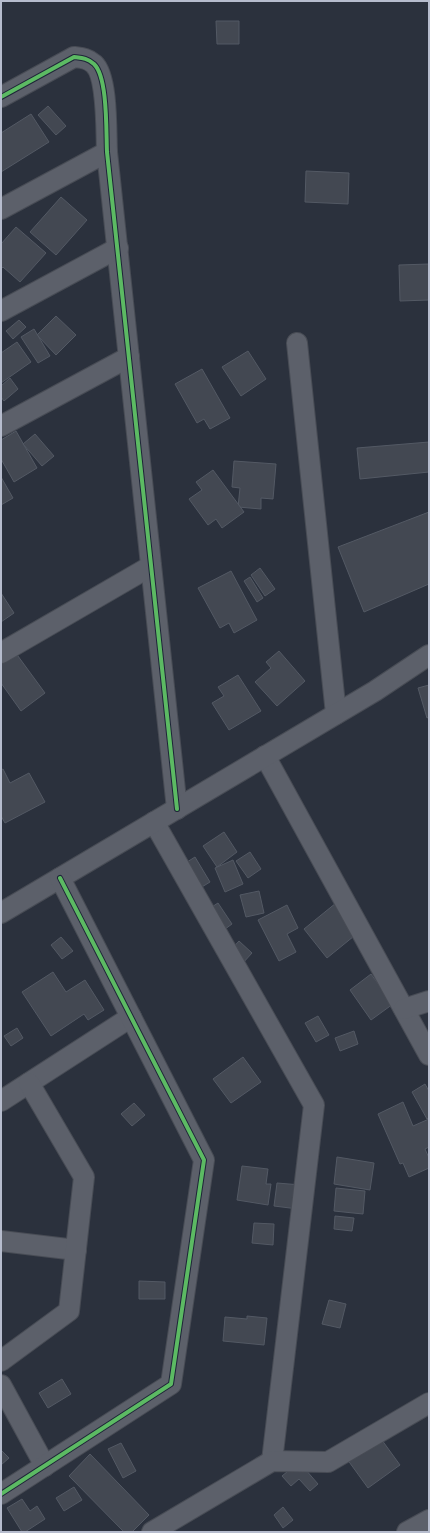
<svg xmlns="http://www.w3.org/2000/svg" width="430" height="1533" viewBox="0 0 430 1533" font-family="'Open Sans',sans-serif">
	<rect width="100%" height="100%" fill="#2b313d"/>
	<g fill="#434852" stroke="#535964">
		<path d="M216 21H239V44H217Z"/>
		<path d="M48 106 66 126 56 135 38 115Z"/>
		<path d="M31 114 49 142 1 172V133Z"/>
		<path d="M306 171 349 173 348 204 305 202Z"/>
		<path d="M61 197 87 220 56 255 30 232Z"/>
		<path d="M16 227 46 253 20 282 3 267 1 269V244Z"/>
		<path d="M429 264V300L400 301 399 265Z"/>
		<path d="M56 316 76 335 56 355 37 335Z"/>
		<path d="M19 320 26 327 13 339 6 331Z"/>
		<path d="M34 329 50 356 38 363 21 337Z"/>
		<path d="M17 342 31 362 1 383V353Z"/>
		<path d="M248 351 266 379 241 396 222 367Z"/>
		<path d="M202 369 230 418 210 429 204 419 197 423 175 384Z"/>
		<path d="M10 378 18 389 4 401 1 397V386Z"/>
		<path d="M16 431 37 468 14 482 1 459V440Z"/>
		<path d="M35 434 54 456 42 466 23 444Z"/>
		<path d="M429 442V472L360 479 357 448Z"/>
		<path d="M234 461 276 464 273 499 261 498V509L238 507 240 488 232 487Z"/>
		<path d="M213 470 244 512 222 528 216 519 208 525 189 499 202 490 196 482Z"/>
		<path d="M1 477 13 498 1 505Z"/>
		<path d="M429 512V584L364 612 338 547Z"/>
		<path d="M260 568 275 589 265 596 251 575Z"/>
		<path d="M231 571 257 620 234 633 229 623 220 628 198 588Z"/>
		<path d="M250 577 263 598 257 602 244 581Z"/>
		<path d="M1 593 14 613 1 622Z"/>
		<path d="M279 651 305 681 277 706 255 682 271 668 266 662Z"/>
		<path d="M15 652 45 693 21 711 1 683V662Z"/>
		<path d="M238 675 261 711 229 730 212 703 224 696 218 687Z"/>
		<path d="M429 685V717L427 718 418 688Z"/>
		<path d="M3 769 10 783 29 773 45 802 5 823 1 816V770Z"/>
		<path d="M224 832 237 852 217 867 203 846Z"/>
		<path d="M250 852 261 869 248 878 236 861Z"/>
		<path d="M195 857 210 882 192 893 176 869Z"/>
		<path d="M233 860 243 884 225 892 215 868Z"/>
		<path d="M259 891 264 913 246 917 240 895Z"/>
		<path d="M218 903 232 924 221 932 207 910Z"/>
		<path d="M336 903 359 932 327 958 304 929Z"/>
		<path d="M287 905 298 928 287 934 296 952 279 961 258 920Z"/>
		<path d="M61 937 73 951 62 959 51 945Z"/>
		<path d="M239 941 252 953 242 964 229 952Z"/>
		<path d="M53 972 66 992 85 980 104 1010 88 1020 84 1014 51 1036 22 992Z"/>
		<path d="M371 974 393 1004 371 1020 350 990Z"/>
		<path d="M318 1016 329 1035 316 1042 305 1023Z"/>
		<path d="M17 1028 23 1038 11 1046 4 1036Z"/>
		<path d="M354 1031 358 1044 340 1051 335 1038Z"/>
		<path d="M243 1057 261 1082 231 1103 213 1079Z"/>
		<path d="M425 1084 429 1091V1117L427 1119 412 1092Z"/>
		<path d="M403 1102 413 1126 429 1119V1147L425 1149 429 1158V1168L409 1177 403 1163 400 1164 378 1114Z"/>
		<path d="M134 1103 145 1115 132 1126 121 1114Z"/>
		<path d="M337 1157 374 1163 370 1190 334 1184Z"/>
		<path d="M242 1166 268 1169 266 1184H271L268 1205 237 1200Z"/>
		<path d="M277 1183 301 1185 298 1209 274 1206Z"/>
		<path d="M336 1188 365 1191 363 1214 334 1211Z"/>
		<path d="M335 1216 354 1218 352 1231 334 1229Z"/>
		<path d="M254 1223 274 1224 273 1245 252 1243Z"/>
		<path d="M139 1281 165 1282V1299H139Z"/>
		<path d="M329 1300 346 1304 340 1328 322 1324Z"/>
		<path d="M247 1316 267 1318 264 1345 223 1341 225 1317 247 1319Z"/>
		<path d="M62 1379 71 1394 48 1408 39 1393Z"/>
		<path d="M379 1436 400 1465 368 1488 347 1459Z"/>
		<path d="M121 1443 136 1471 123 1478 108 1449Z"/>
		<path d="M1 1450 9 1458 1 1465Z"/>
		<path d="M90 1454 149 1515 132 1532H124L69 1476Z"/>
		<path d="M299 1462 318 1484 310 1491 299 1479 291 1486 282 1476Z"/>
		<path d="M74 1487 82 1500 64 1511 56 1498Z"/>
		<path d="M22 1499 30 1511 37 1506 45 1519 25 1532H22L7 1508Z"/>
		<path d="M283 1507 293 1520 283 1528 274 1515Z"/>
	</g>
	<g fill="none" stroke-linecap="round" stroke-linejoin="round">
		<g stroke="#484c55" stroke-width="22">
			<g id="minor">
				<path d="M1 97 74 57C82 58 87 58 94 64 108 77 106 133 107 152L177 809"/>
				<path d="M1 209 107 152"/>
				<path d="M1 311 118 248"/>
				<path d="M297 343 336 714"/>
				<path d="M1 426 129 357"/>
				<path d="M1 653 151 566"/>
				<path d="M265 756 429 1055"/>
				<path d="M154 822 314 1105 272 1461"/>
				<path d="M1 913 375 691 429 655"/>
				<path d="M404 1009 429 1001"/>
				<path d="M1 1101 131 1017"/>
				<path d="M1 1241 76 1250"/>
				<path d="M1 1361 69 1311 84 1177 29 1083"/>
				<path d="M1 1385 45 1466"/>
				<path d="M1 1494 171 1384 204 1160 60 878"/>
				<path d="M152 1532 272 1461 328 1462 429 1403"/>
				<path d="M407 1532 429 1520"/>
			</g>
		</g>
		<use href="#minor" stroke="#5c606a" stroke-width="20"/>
		<g stroke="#1e2538" stroke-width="6">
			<g id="cycleway">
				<path d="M1 97 74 57C82 58 87 58 94 64 108 77 106 133 107 152L177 809"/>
				<path d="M1 1494 171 1384 204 1160 60 878"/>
			</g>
		</g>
		<use href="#cycleway" stroke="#5cba63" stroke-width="4"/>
	</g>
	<rect width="430" height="1533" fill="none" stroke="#b6bccd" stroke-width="4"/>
</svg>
